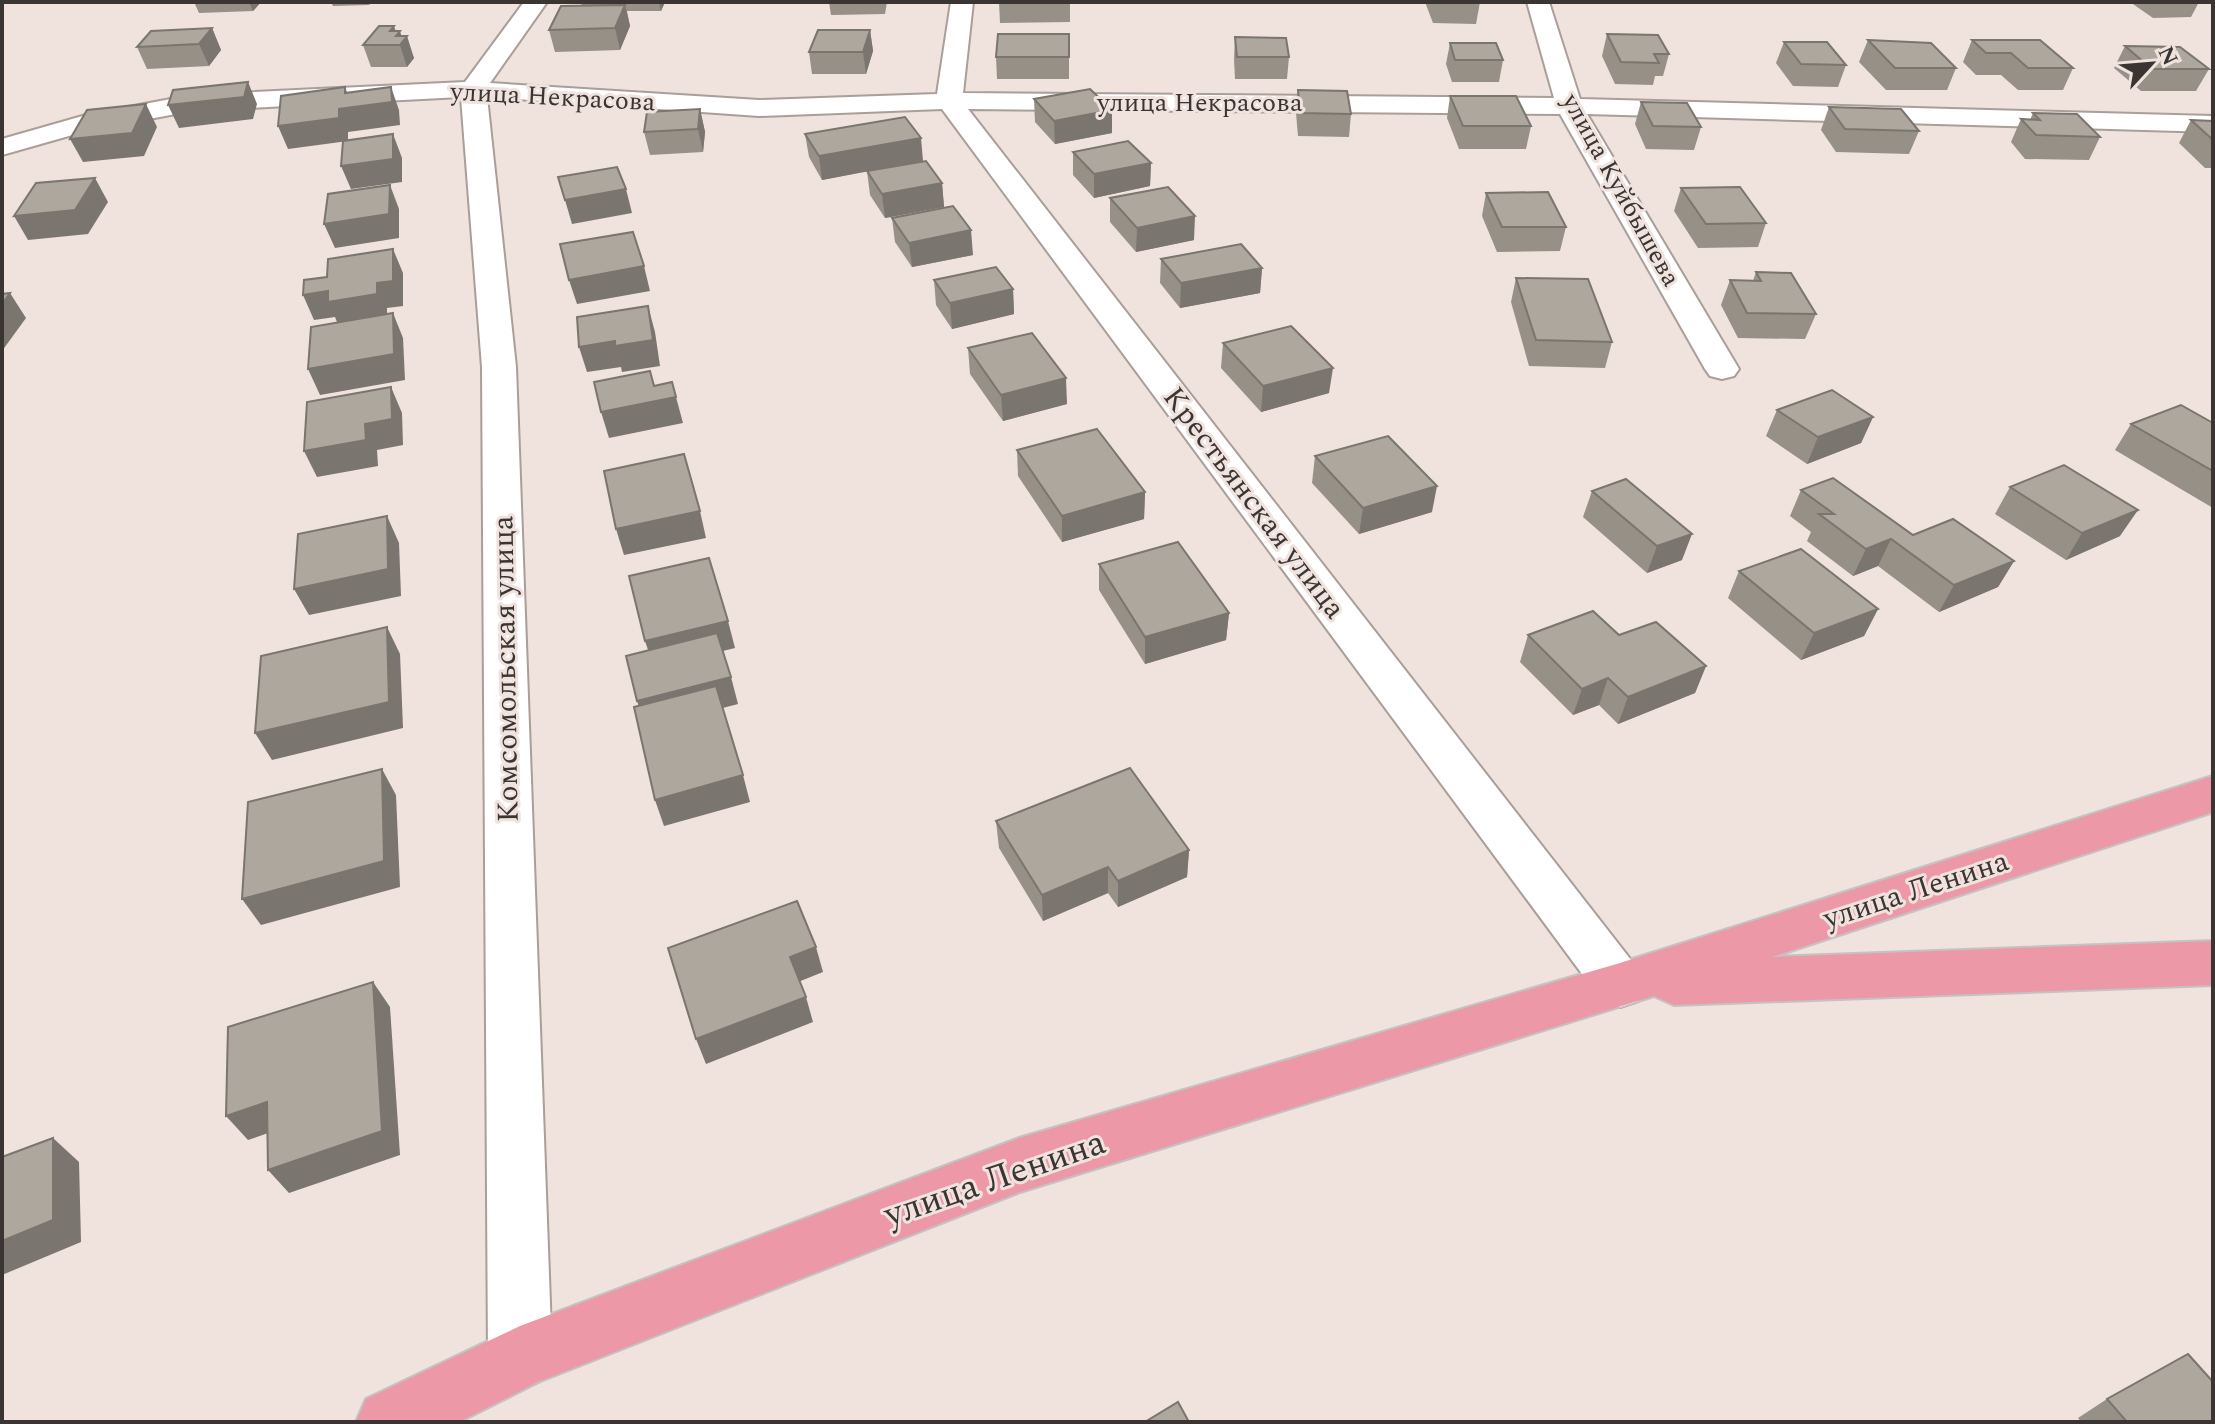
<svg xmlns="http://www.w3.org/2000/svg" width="2215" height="1424" viewBox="0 0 2215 1424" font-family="Spectral,serif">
	<rect width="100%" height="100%" fill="#f0e2dd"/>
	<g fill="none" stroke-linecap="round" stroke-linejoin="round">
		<g stroke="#aa9e99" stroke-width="4">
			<path id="minor" d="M524 2H547L490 83 759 100 937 94 951 2H973L963 93 1554 98 1527 2H1549L1580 99 2213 116V132L1587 114 1739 369 1734 376 1722 379 1710 376 1705 369 1560 114 968 109 1638 969 1646 985 1638 1001 1620 1007 1602 1001 942 109 759 116 487 97 516 367 552 1358 542 1380 520 1390 498 1380 488 1358 482 367 461 97 192 111 90 130 2 155V139L86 115 192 95 465 82Z"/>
		</g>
		<g stroke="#c4c2c2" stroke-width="4">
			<path id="major" d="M2213 776V812L1772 957 2213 941V985L1674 1005 1654 996 1020 1192 538 1382 459 1422H356L366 1399 520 1326 1019 1138 1620 963Z"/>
		</g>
		<use href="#minor" fill="#fff" fill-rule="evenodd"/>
		<use href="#major" fill="#ec98a7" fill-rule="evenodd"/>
	</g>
	<g fill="#969087">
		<path d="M194 2H261L253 11 199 13Z"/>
		<path d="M331 2H372L369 5 333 6Z"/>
		<path d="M417 2H462L460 4H418Z"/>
		<path d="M581 2H665L661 11H627L630 26 620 50 555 52 549 30 582 6Z"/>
		<path d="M829 2H887L885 14 831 15Z"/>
		<path d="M999 2H1070V22L1000 23Z"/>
		<path d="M1425 2H1480L1476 24 1433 23Z"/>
		<path d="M2130 2H2199L2191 17 2153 18Z"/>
		<path d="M212 28 221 50 209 66 147 69 137 47Z"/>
		<path d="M870 30 873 51 866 74H812L809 52Z"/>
		<path d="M396 31 402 36 414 58 407 67H371L363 45Z"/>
		<path d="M1069 34V79H997L996 57Z"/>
		<path d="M1607 34 1669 54 1663 76H1655L1653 85 1615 84 1602 56Z"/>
		<path d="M1235 37 1289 57 1287 79H1235L1234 59Z"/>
		<path d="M1868 40 1956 68 1947 90H1886L1859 62Z"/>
		<path d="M1972 40 2073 68 2063 90H2018L2001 75H1976L1963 62Z"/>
		<path d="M1784 42 1846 65 1838 87 1793 86 1776 63Z"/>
		<path d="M1450 43 1503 60 1499 82H1452L1446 64Z"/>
		<path d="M2125 46 2209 69 2196 91H2141L2114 68Z"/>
		<path d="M1298 90 1351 114 1349 137 1298 136 1296 113Z"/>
		<path d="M1450 96 1531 126 1526 149H1459L1447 118Z"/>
		<path d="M1034 99 1112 133 1055 144 1035 122Z"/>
		<path d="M1641 102 1701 127 1694 150 1646 149 1635 124Z"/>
		<path d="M1829 107 1919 131 1909 154 1836 152 1821 130Z"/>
		<path d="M700 109 705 132 703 152 650 155 644 132Z"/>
		<path d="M2033 113 2100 137 2089 160 2025 159 2011 142 2021 119 2030 120Z"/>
		<path d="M2191 120 2213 121V168H2205L2179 143Z"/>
		<path d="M805 134 923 161 942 183 944 207 885 218 870 195 867 171 822 180 809 157Z"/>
		<path d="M1073 152 1151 163 1150 186 1094 198 1073 175Z"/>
		<path d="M1681 188 1766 223 1758 247 1698 248 1674 211Z"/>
		<path d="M1486 193 1566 227 1560 251 1497 252 1482 216Z"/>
		<path d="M1110 198 1194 240 1136 252 1110 222Z"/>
		<path d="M892 218 973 255 912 267 895 242Z"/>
		<path d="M1161 259 1262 268 1260 293 1180 308 1160 283Z"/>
		<path d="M1756 272 1816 314 1805 339 1738 338 1721 305 1730 280 1753 281Z"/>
		<path d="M1516 278 1612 342 1605 368 1529 366 1511 302Z"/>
		<path d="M934 280 1013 289 1014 314 952 329 936 305Z"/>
		<path d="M1223 343 1329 393 1261 412 1221 368Z"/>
		<path d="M968 348 1067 404 1003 421 970 374Z"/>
		<path d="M1777 410 1873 417 1861 443 1807 464 1766 436Z"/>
		<path d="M2213 423V508L2115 450 2131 424Z"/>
		<path d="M1017 450 1145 492 1144 519 1062 542 1018 476Z"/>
		<path d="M1315 456 1432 512 1359 534 1312 483Z"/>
		<path d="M2010 487 2120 536 2066 560 1995 514Z"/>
		<path d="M1801 490 1913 535 2014 561 1998 587 1939 612 1878 566 1853 576 1807 541 1811 532 1790 516Z"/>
		<path d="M1592 491 1682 560 1647 573 1583 517Z"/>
		<path d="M1099 564 1229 613 1226 640 1145 664 1099 590Z"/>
		<path d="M1739 571 1878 609 1864 636 1801 660 1728 598Z"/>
		<path d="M1528 635H1619L1706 666 1695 693 1618 724 1599 705 1573 715 1520 662Z"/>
		<path d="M996 821 1189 850 1187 877 1118 907 1108 893 1043 921 999 848Z"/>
		<path d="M2107 1399 2213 1422H2081L2078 1418Z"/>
	</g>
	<g fill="#7a756e">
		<path d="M249 2H261L253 11Z"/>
		<path d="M659 2H665L661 11Z"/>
		<path d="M625 5 630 26 620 50 615 28Z"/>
		<path d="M394 26 397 35 400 31 403 41 407 36 414 58 407 67 400 45 390 31Z"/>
		<path d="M212 28 221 50 209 66 199 44Z"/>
		<path d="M870 30 873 51 866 74 863 52Z"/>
		<path d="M248 82 257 104 253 119 179 128 168 105Z"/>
		<path d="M345 87 353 108 391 87 399 110 400 125 348 132V141L288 149 278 126 339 109 345 93Z"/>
		<path d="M146 104 157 127 144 156 83 162 70 139Z"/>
		<path d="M700 109 705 132 703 152 698 129Z"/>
		<path d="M1112 110V133L1055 144 1054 121Z"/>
		<path d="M393 134 402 158V182L351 189 341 166Z"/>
		<path d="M921 138 923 161 822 180 819 156Z"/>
		<path d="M1151 163 1150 186 1094 198V174Z"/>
		<path d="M95 178 108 202 88 234 28 240 14 216Z"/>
		<path d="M942 183 944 207 885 218 882 194Z"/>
		<path d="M390 185 399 209V238L335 248 324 224Z"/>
		<path d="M626 189 632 213 572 224 565 200Z"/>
		<path d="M1195 216 1194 240 1136 252 1137 228Z"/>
		<path d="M971 230 973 255 912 267 909 243Z"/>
		<path d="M393 249 403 273V306L387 308V319L339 327 335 317 314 320 303 295 377 283Z"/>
		<path d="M644 266 650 291 577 304 569 280Z"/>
		<path d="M1262 268 1260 293 1180 308 1181 283Z"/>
		<path d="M1013 289 1014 314 952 329 950 303Z"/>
		<path d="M10 293 26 318 2 351V304Z"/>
		<path d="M648 306 655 332 660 366 622 372 621 367 587 372 579 347Z"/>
		<path d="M393 313 403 338 405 380 320 395 308 369Z"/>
		<path d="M1333 368 1329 393 1261 412 1263 386Z"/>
		<path d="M1066 378 1067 404 1003 421 1001 395Z"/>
		<path d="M391 387 402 413 403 445 377 450 378 466 317 477 304 451 365 424Z"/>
		<path d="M676 397 683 423 609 438 601 412Z"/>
		<path d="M1873 417 1861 443 1807 464 1818 437Z"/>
		<path d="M1437 486 1432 512 1359 534 1363 508Z"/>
		<path d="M1145 492 1144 519 1062 542V516Z"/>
		<path d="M2138 510 2120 536 2066 560 2082 533Z"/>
		<path d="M700 511 706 538 624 555 616 529Z"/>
		<path d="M387 516 399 543 401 596 309 615 294 589Z"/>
		<path d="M1692 534 1682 560 1647 573 1657 546Z"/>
		<path d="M1891 539 1878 566 1853 576 1866 549Z"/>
		<path d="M2014 561 1998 587 1939 612 1954 585Z"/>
		<path d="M1878 609 1864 636 1801 660 1814 633Z"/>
		<path d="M1229 613 1226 640 1145 664V637Z"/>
		<path d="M728 621 735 648 654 668 645 641Z"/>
		<path d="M387 627 400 654 403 728 272 760 255 733Z"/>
		<path d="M1706 666 1695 693 1618 724 1628 697Z"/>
		<path d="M731 677 738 704 646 728 637 701Z"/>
		<path d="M1608 678 1599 705 1573 715 1582 689Z"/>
		<path d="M382 769 396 795 400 887 261 925 242 899Z"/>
		<path d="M743 775 750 802 664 826 655 800Z"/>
		<path d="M1189 850 1187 877 1118 907V881Z"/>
		<path d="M1108 867V893L1043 921 1042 895Z"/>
		<path d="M816 947 823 972 798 982 790 957Z"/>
		<path d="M373 982 390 1007 400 1155 289 1193 268 1170Z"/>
		<path d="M806 997 813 1022 706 1064 696 1039Z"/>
		<path d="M267 1102 288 1126 248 1140 226 1116Z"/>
		<path d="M53 1138 79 1162 81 1242 2 1275V1241Z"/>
	</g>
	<g fill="#aea79d" stroke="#7a756e" stroke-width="2">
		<path d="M625 5 615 28 549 30 561 6Z"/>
		<path d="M379 26H394L390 31H400L396 36H407L400 45H363Z"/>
		<path d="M212 28 199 44 137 47 151 31Z"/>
		<path d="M818 30H870L863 52H809Z"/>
		<path d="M998 34H1069V57H996Z"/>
		<path d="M1607 34 1658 35 1669 54H1654L1659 63 1621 62Z"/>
		<path d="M1235 37 1286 38 1289 57H1237Z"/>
		<path d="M1868 40 1931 43 1956 68H1895Z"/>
		<path d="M1972 40H2040L2073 68H2028L2011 53H1986Z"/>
		<path d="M1784 42H1827L1846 65 1801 64Z"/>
		<path d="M1450 43H1496L1503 60H1455Z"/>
		<path d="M2125 46 2180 47 2209 69H2152Z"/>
		<path d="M248 82 244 97 168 105 173 90Z"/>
		<path d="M345 87V93L391 87 392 102 339 109V118L278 126 281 96Z"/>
		<path d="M1090 89 1112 110 1054 121 1034 99Z"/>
		<path d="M1298 90 1347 91 1351 114 1300 113Z"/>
		<path d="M1450 96H1516L1531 126H1463Z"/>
		<path d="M1641 102 1687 103 1701 127 1653 126Z"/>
		<path d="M146 104 132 133 70 139 87 110Z"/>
		<path d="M1829 107 1901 109 1919 131 1845 129Z"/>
		<path d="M700 109 698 129 644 132 647 112Z"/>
		<path d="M2033 113 2077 114 2100 137 2036 135 2021 119 2040 120Z"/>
		<path d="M905 117 921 138 819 156 805 134Z"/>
		<path d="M2191 120 2213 121V140Z"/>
		<path d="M393 134V159L341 166 343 141Z"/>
		<path d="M1128 141 1151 163 1094 174 1073 152Z"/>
		<path d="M926 161 942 183 882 194 867 171Z"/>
		<path d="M617 167 626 189 565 200 558 177Z"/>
		<path d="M95 178 75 210 14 216 36 183Z"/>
		<path d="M390 185 389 214 324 224 328 194Z"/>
		<path d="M1168 187 1195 216 1137 228 1110 198Z"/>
		<path d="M1740 187 1766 223 1706 224 1681 188Z"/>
		<path d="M1548 192 1566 227H1502L1486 193Z"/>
		<path d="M953 206 971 230 909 243 892 218Z"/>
		<path d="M633 232 644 266 569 280 560 244Z"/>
		<path d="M1241 244 1262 268 1181 283 1161 259Z"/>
		<path d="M393 249V281L377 283V294L328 302V291L303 295 304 280 327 277 328 259Z"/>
		<path d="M996 267 1013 289 950 303 934 280Z"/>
		<path d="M1756 272 1791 273 1816 314 1747 313 1730 280 1761 281Z"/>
		<path d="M1516 278 1588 279 1612 342 1536 340Z"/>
		<path d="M10 293 2 304V294Z"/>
		<path d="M648 306 653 340 615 346V341L579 347 577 317Z"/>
		<path d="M393 313 394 354 308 369 311 327Z"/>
		<path d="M1291 326 1333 368 1263 386 1223 343Z"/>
		<path d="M1032 333 1066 378 1001 395 968 348Z"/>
		<path d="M650 371 654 386 672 382 676 397 601 412 594 382Z"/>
		<path d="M391 387 392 419 365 424 366 440 304 451 307 402Z"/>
		<path d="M1832 390 1873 417 1818 437 1777 410Z"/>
		<path d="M2181 405 2213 423V471L2131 424Z"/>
		<path d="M1097 429 1145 492 1062 516 1017 450Z"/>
		<path d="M1388 436 1437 486 1363 508 1315 456Z"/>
		<path d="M684 454 700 511 616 529 604 471Z"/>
		<path d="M2064 465 2138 510 2082 533 2010 487Z"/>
		<path d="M1833 478 1913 535 1953 519 2014 561 1954 585 1891 539 1866 549 1819 514H1834L1801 490Z"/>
		<path d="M1626 479 1692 534 1657 546 1592 491Z"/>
		<path d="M387 516 388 569 294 589 298 534Z"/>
		<path d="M1178 542 1229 613 1145 637 1099 564Z"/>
		<path d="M1801 549 1878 609 1814 633 1739 571Z"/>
		<path d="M709 558 728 621 645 641 629 576Z"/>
		<path d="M1593 611 1619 635 1656 622 1706 666 1628 697 1608 678 1582 689 1528 635Z"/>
		<path d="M387 627 389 702 255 733 261 656Z"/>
		<path d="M717 633 731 677 637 701 626 656Z"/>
		<path d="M716 686 743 775 655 800 634 707Z"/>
		<path d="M1130 768 1189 850 1118 881 1108 867 1042 895 996 821Z"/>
		<path d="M382 769 384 861 242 899 248 802Z"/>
		<path d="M797 901 816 947 790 957 806 997 696 1039 668 948Z"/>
		<path d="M373 982 382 1131 268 1170 267 1102 226 1116 228 1027Z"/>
		<path d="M53 1138V1220L2 1241V1157Z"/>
		<path d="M2188 1354 2213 1382V1422H2127L2107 1399Z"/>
		<path d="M1178 1402 1189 1422H1145Z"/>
	</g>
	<g text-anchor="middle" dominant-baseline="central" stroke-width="6" stroke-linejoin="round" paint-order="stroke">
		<g font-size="26" fill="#3a3533" stroke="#f0e2dd">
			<text transform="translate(553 97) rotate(3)">улица Некрасова</text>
			<text x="1200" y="103">улица Некрасова</text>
			<text transform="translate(1621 190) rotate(61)">улица Куйбышева</text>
		</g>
		<g font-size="30" fill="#3a3533" stroke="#f0e2dd">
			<text transform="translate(1254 503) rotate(53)">Крестьянская улица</text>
			<text transform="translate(506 669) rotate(-91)">Комсомольская улица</text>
			<text transform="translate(1916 890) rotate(-18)">улица Ленина</text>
		</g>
		<g font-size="36" fill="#3a3533" stroke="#f0e2dd">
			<text transform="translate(995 1179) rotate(-19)">улица Ленина</text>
		</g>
	</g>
	<rect width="2215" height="1424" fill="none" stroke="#3a3533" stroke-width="8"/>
	<g transform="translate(2151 64) rotate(64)" stroke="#f0e2dd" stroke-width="6" paint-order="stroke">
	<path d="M0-6L14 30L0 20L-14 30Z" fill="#3a3533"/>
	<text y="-12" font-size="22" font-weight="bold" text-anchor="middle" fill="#3a3533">N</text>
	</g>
</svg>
